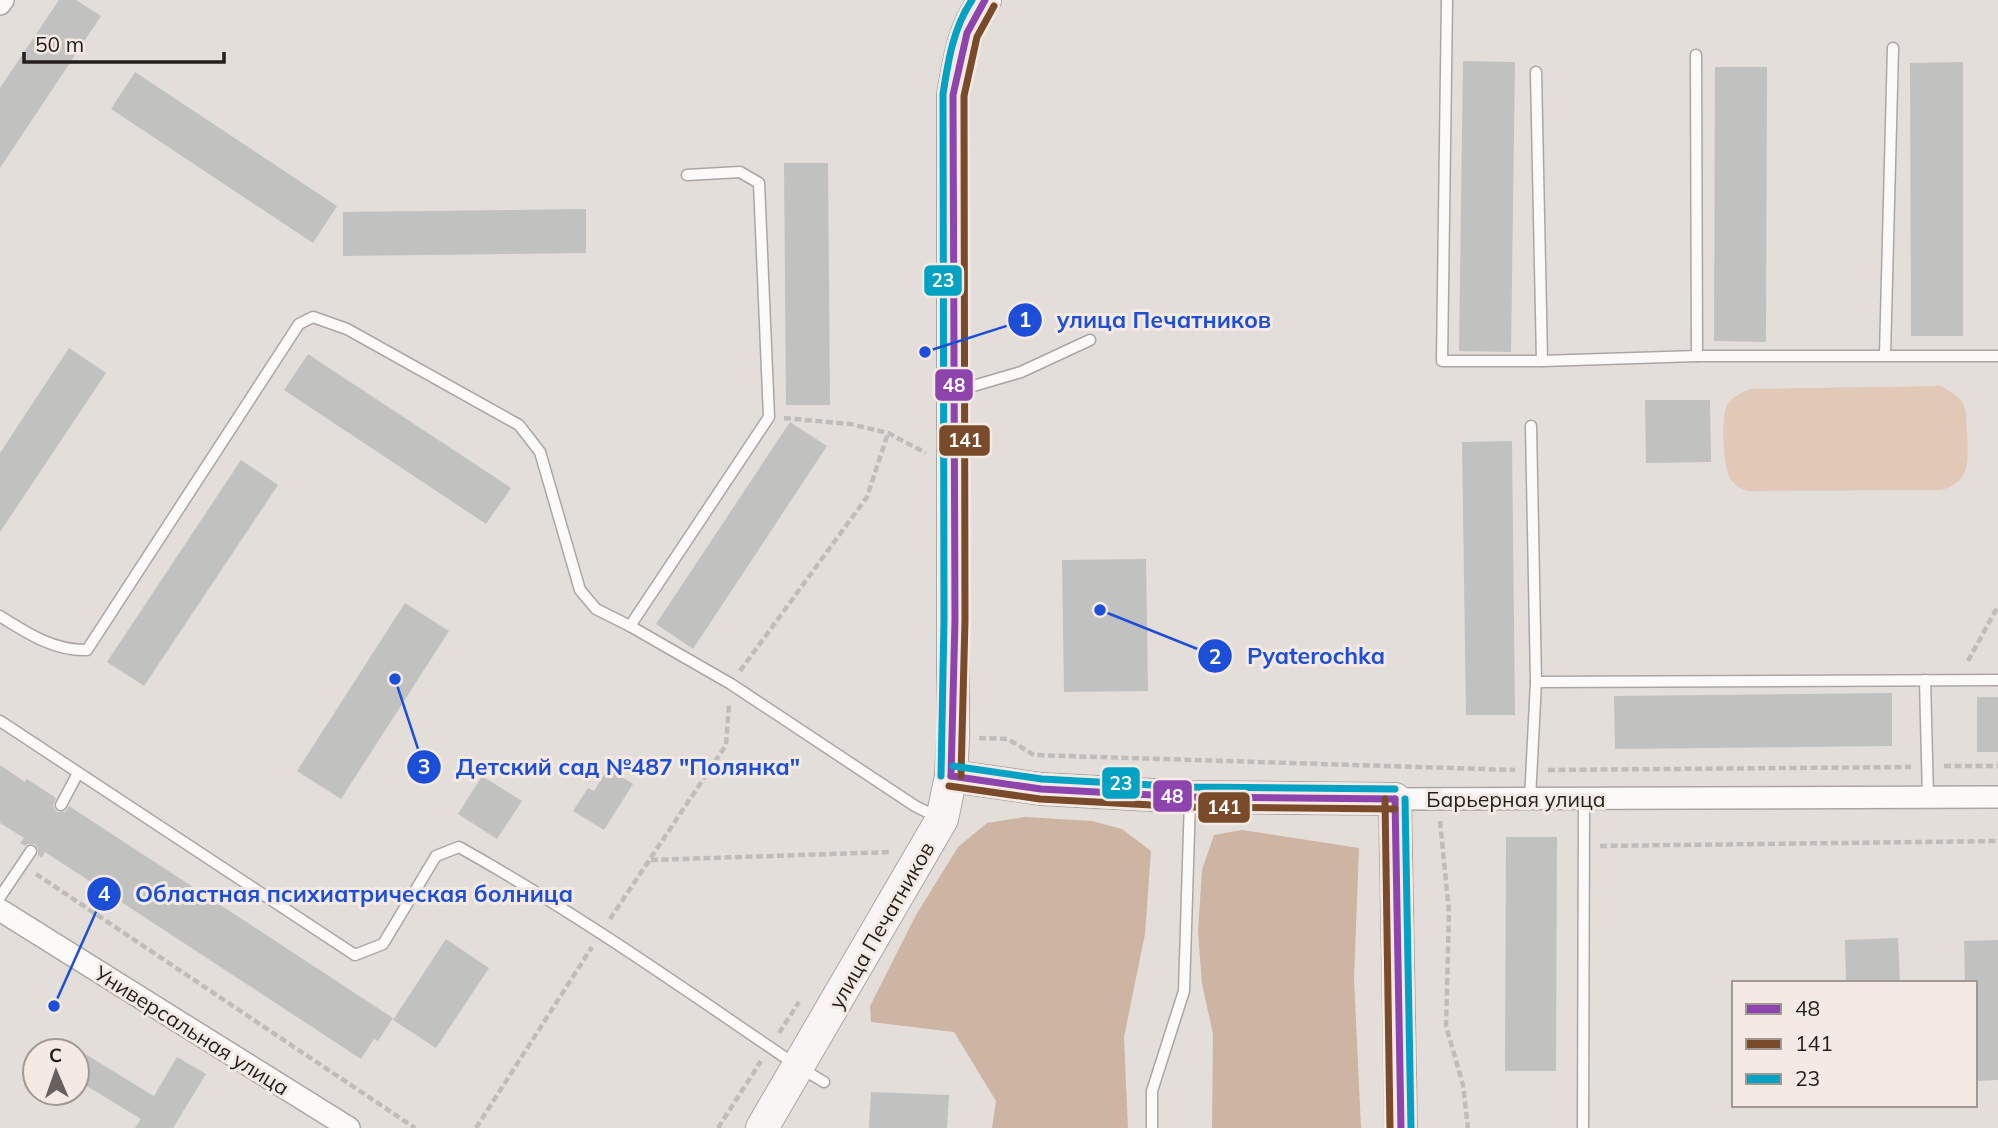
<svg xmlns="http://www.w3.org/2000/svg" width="1998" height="1128" viewBox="0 0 1998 1128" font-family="Mulish,sans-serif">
	<rect width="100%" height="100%" fill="#e4deda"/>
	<path fill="#e2c8b7" d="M1941 386C1949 391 1958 395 1963 403 1967 411 1966 422 1967 431 1968 458 1972 482 1941 490L1747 491C1741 488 1734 485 1730 478 1723 466 1721 416 1727 405 1732 397 1742 392 1750 389Z"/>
	<g fill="#cdb4a3">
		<path d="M1025 817 1092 821 1122 829 1151 851 1145 934 1124 1037 1128 1128H992L996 1101 954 1032 871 1022 870 1006 916 915 958 847 987 823Z"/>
		<path d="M1242 830 1359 848 1354 978 1361 1128H1212L1213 1034 1202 984 1198 932 1202 870 1214 835Z"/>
	</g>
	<g fill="#c1c1c0">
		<path d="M59 0H76L101 16 0 168V88Z"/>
		<path d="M1463 61 1515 62 1511 352 1459 351Z"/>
		<path d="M1963 62V336H1911L1910 63Z"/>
		<path d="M1715 67H1767L1766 342 1714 341Z"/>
		<path d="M135 72 337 206 313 243 111 109Z"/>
		<path d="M784 163H828L830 405H786Z"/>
		<path d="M586 209V253L343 256V212Z"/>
		<path d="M69 348 106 373 0 532V453Z"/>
		<path d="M308 354 511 488 486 524 284 390Z"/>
		<path d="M1645 400H1710L1711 462 1646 463Z"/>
		<path d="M790 422 827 446 693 649 656 624Z"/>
		<path d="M1512 441 1515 715H1466L1462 442Z"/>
		<path d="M241 460 278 485 144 686 107 662Z"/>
		<path d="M1146 559 1148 691 1064 692 1062 560Z"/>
		<path d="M405 603 449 631 341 799 297 771Z"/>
		<path d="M1892 693V746L1615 749 1614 696Z"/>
		<rect x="1977" y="697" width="21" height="55"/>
		<path d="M0 765 25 782 27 779 56 798 53 806 57 812H65L69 806 393 1018 378 1041 374 1039 361 1059 45 852 42 858 38 855V848L35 844H28L25 846 20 843 24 838 0 823Z"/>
		<path d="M608 768 633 784 604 830 573 811 588 788 594 791Z"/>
		<path d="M482 776 522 801 497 839 458 814Z"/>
		<path d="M1506 837H1557L1556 1071H1505Z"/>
		<path d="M1898 938 1900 983H1846L1845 940Z"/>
		<path d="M446 939 489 968 436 1048 393 1020Z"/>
		<path d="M1998 940V1080L1975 1081V983H1965L1964 941Z"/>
		<path d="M77 1049 154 1096 177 1057 206 1074 173 1128H135L141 1119 77 1080Z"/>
		<path d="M871 1092 949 1095 947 1128H869Z"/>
	</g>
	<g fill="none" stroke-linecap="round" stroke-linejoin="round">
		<g stroke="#aba6a4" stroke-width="13">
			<g id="lane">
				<path d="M1447 0 1442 361H1542L1697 356H1998"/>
				<path d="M1696 55 1697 356"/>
				<path d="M1536 72 1542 361"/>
				<path d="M687 175 740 172 759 183 769 417 630 626 731 684 915 806 939 818"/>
				<path d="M1885 355 1893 48"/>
				<path d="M956 391 1021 372 1090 340"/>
				<path d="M1531 426 1536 682"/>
				<path d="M0 616C27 633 54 651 87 650L299 324 313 317 347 329 519 425 540 452 580 590 596 609 630 626"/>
				<path d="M1925 680 1928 797"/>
				<path d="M0 721 355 955 383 944 436 856 459 847C577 913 687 991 799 1067L824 1082"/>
				<path d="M1530 799 1536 682 1998 680"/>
				<path d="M61 805 78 773"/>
				<path d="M0 897 31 851"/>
				<path d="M1152 1128V1091L1184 991 1190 800"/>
				<path d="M1583 1128 1584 799"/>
			</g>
		</g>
		<g stroke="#aba6a4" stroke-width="24">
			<g id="street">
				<path d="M0 4 3 0"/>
				<path d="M1395 799 1998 797"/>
				<path d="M0 910 349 1128"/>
			</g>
		</g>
		<g stroke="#aba6a4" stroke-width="34">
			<g id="secondary">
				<path d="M951 776 1041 789 1190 797 1395 799 1401 1128"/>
				<path d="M762 1128 942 819 951 776 953 738V95C959 61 963 28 985 0"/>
			</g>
		</g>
		<g stroke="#bfbdbc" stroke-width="4.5" stroke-dasharray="7 3.5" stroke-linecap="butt">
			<path d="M784 418 850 424 888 433 926 453"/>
			<path d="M1968 661 1998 606"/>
			<path d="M740 671 867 497 888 433"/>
			<path d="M979 738 1008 739 1034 755 1515 770"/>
			<path d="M1944 766H1998"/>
			<path d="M1548 770 1911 767"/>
			<path d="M1440 821 1449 912 1446 1026 1463 1085 1468 1128"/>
			<path d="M1600 846 1998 841"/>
			<path d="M651 860 891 852"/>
			<path d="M36 874 415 1128"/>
			<path d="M610 919 726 745 729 704"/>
			<path d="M779 1033 799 1002"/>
			<path d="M476 1128 592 947"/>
			<path d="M718 1128 761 1061"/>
		</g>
		<use href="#lane" stroke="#fbfaf9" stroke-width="10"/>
		<use href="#street" stroke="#fbfaf9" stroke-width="21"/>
		<use href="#secondary" stroke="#f8f5f4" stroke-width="32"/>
		<g stroke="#f5eae3" stroke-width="12">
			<g id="bus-1">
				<path d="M951 776 955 620 953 95 967 33 985 0"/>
				<path d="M951 776 1041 789 1190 797 1395 799"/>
				<path d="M1395 799 1401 1128"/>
			</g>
		</g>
		<g stroke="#f5eae3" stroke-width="12">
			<g id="bus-2">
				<path d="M961 776 965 620 964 96 977 37 994 6"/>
				<path d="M949 786 1040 799 1189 807 1395 809"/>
				<path d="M1385 799 1390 1128"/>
			</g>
		</g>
		<g stroke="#f5eae3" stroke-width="12">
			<g id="bus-3">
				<path d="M953 766 1042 779 1190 787 1395 789"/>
				<path d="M941 776 944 620 943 94C948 62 953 28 972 0"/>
				<path d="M1405 799 1411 1128"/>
			</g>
		</g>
		<use href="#bus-1" stroke="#8e44ad" stroke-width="7"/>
		<use href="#bus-2" stroke="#7a4b2a" stroke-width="7"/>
		<use href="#bus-3" stroke="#02a2c5" stroke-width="7"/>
	</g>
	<g text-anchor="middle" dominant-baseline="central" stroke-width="6" stroke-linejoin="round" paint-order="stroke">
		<g font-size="21" fill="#221e1b" stroke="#f5eae3">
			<text x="1516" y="799">Барьерная улица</text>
			<text transform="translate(881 925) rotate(-60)">улица Печатников</text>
			<text transform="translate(192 1030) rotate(32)">Универсальная улица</text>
		</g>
	</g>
	<path fill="none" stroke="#1d4ed8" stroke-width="2.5" d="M925 352L1025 320M1100 610L1215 656M395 679L424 767M54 1006L104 894"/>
	<g fill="#1d4ed8" stroke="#f5eae3" stroke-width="2.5">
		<circle cx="925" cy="352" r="7"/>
		<circle cx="1100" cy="610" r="7"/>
		<circle cx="395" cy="679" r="7"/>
		<circle cx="54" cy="1006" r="7"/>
		<circle cx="1025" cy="320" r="18"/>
		<circle cx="1215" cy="656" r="18"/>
		<circle cx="424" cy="767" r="18"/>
		<circle cx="104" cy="894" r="18"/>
	</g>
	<g font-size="21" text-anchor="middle" font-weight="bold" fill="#fff">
		<text x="1025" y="327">1</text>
		<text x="1215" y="664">2</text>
		<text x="424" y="774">3</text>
		<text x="104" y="901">4</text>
	</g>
	<g font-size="23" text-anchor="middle" font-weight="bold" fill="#1d4ed8" stroke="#f5eae3" stroke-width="6" stroke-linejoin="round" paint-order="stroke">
		<text x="1164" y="328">улица Печатников</text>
		<text x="1316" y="664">Pyaterochka</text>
		<text x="628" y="775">Детский сад №487 "Полянка"</text>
		<text x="354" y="902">Областная психиатрическая болница</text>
	</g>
	<g stroke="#f5eae3" stroke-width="2.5">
		<rect x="923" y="264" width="40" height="33" rx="7" fill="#02a2c5"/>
		<rect x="934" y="368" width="40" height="34" rx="7" fill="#8e44ad"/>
		<rect x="938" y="424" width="53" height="33" rx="7" fill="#7a4b2a"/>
		<rect x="1101" y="766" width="40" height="34" rx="7" fill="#02a2c5"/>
		<rect x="1152" y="779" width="41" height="34" rx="7" fill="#8e44ad"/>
		<rect x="1197" y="791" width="54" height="33" rx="7" fill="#7a4b2a"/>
	</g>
	<g font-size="19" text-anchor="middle" font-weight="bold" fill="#fff">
		<text x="943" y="287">23</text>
		<text x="954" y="392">48</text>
		<text x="965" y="447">141</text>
		<text x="1121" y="790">23</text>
		<text x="1172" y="803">48</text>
		<text x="1224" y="814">141</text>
	</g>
	<rect x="1732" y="981" width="245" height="126" fill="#f5eae3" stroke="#a19893" stroke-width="2"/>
	<rect x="1746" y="1004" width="35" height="10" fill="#8e44ad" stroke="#a19893" stroke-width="2"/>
	<text x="1795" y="1016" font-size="21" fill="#221e1b">48</text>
	<rect x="1746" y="1039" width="35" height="10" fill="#7a4b2a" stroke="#a19893" stroke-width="2"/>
	<text x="1795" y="1051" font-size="21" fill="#221e1b">141</text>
	<rect x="1746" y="1074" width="35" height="10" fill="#02a2c5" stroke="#a19893" stroke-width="2"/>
	<text x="1795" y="1086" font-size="21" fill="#221e1b">23</text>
	<g transform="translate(56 1072) rotate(358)"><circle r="33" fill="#f5eae3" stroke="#a19893" stroke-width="2"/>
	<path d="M0-5L12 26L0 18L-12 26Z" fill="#66615e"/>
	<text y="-10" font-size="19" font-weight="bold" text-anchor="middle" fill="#221e1b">С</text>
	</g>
	<path d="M24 52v10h200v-10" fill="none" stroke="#221e1b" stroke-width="3.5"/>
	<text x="35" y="52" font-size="21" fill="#221e1b" stroke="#f5eae3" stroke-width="5" paint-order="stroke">50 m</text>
</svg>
